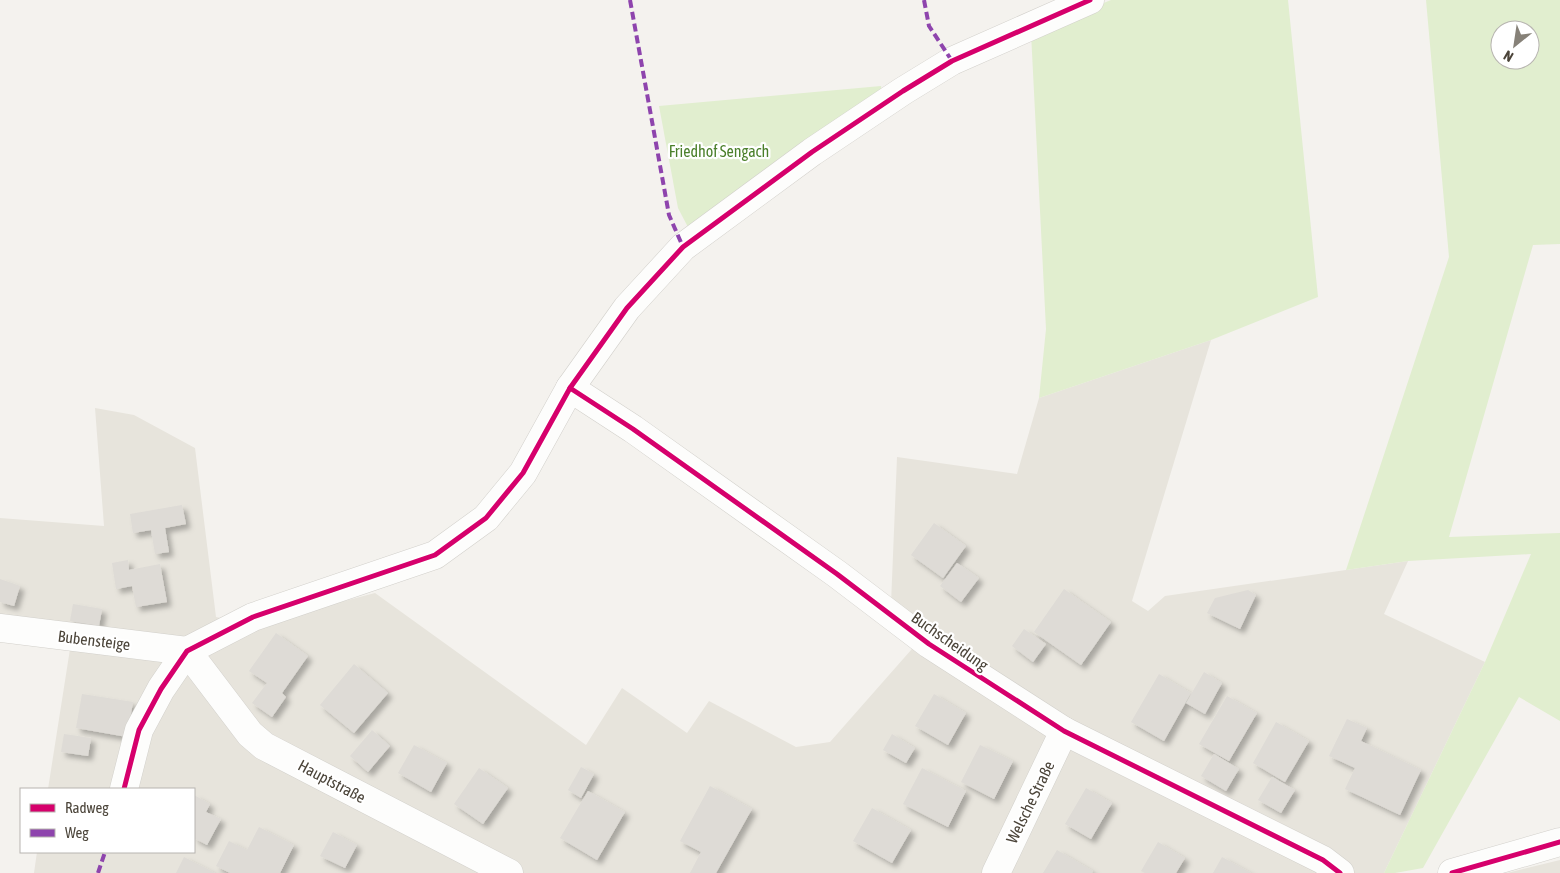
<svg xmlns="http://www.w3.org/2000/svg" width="1560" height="873" viewBox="0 0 1560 873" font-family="'Asap Condensed',sans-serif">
	<defs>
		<filter id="shadow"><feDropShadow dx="4.5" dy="4.5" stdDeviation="2.5" flood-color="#0004"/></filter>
	</defs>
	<rect width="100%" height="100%" fill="#f4f2ee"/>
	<g fill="#e7e4dc">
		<path d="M1211 340 1132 601 1148 611 1165 596 1408 561 1384 614 1485 662 1384 873H34L37 852H194V789H48L73 630 0 621V518L104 526 95 408 134 415 195 448 216 617 253 625 375 593 586 745 622 688 687 733 709 701 796 747 830 742 926 633 891 604 897 457 1017 474 1039 398Z"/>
		<path d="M1560 860V873H1507Z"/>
	</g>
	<g fill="#e1eecf" fill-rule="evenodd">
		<path d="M1111 0H1288L1318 297 1211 340 1039 398 1046 329 1031 33Z"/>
		<path d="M1426 0H1560V244L1533 245 1449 537 1560 533V721L1519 697 1423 868 1395 873H1384L1485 662 1531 554 1408 561 1346 570 1449 257ZM1500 30H1530V60H1500Z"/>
		<path d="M881 86 882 93 690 231 678 208 659 106Z"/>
	</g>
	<g fill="#dedbd6" filter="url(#shadow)">
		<path d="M182 505 186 524 165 528 169 552 155 554 151 530 133 533 130 514Z"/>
		<path d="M934 523 966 546 943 578 911 555Z"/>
		<path d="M128 560 129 570 160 564 167 602 136 607 132 586 116 589 112 563Z"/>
		<path d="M957 563 979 578 961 602 940 586Z"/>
		<path d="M0 579 20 586 14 606 0 602Z"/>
		<path d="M1064 589 1111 622 1081 665 1034 632Z"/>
		<path d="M1248 590 1256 595 1240 629 1207 613 1215 598Z"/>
		<path d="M73 604 102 609 99 626 70 621Z"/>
		<path d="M1024 629 1046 644 1033 662 1012 646Z"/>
		<path d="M276 633 308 656 282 693 286 697 272 717 252 703 267 683 249 671Z"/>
		<path d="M354 664 388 693 354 733 320 705Z"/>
		<path d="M1204 672 1222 683 1205 714 1186 703Z"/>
		<path d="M1159 674 1191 693 1164 741 1131 722Z"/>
		<path d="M82 694 133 702 127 737 76 728Z"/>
		<path d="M934 694 966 713 948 745 915 726Z"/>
		<path d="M1227 696 1257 713 1229 761 1199 744Z"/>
		<path d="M1347 719 1367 728 1361 741 1421 770 1400 815 1345 789 1355 768 1329 756Z"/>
		<path d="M1276 722 1309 741 1285 782 1253 763Z"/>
		<path d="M372 730 390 746 368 772 350 756Z"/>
		<path d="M64 734 91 738 88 756 61 752Z"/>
		<path d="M892 734 915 748 906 763 883 750Z"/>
		<path d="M414 745 447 763 431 792 398 773Z"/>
		<path d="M980 745 1013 761 994 799 961 782Z"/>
		<path d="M1214 754 1239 769 1226 791 1201 776Z"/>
		<path d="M581 767 594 774 581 798 568 790Z"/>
		<path d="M479 768 508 788 483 824 454 804Z"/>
		<path d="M922 768 966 791 948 827 903 804Z"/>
		<path d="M1272 777 1295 790 1281 813 1258 800Z"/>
		<path d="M710 786 752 809 716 873H690L701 852 680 841Z"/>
		<path d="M1086 788 1112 803 1091 839 1065 824Z"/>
		<path d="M588 791 625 812 597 860 560 838Z"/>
		<path d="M194 795 210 804 206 812 221 819 207 845 194 838Z"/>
		<path d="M872 808 911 830 892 863 853 841Z"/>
		<path d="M259 827 294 845 280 873H230L216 866 229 841 247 850Z"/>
		<path d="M333 832 357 845 345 868 320 856Z"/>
		<path d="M1158 842 1185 858 1176 873H1145L1141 871Z"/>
		<path d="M1057 850 1093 871 1092 873H1043Z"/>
		<path d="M184 857 215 873H176Z"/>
		<path d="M1222 857 1251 873H1213Z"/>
	</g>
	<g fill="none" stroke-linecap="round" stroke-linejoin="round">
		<g stroke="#d2d0cb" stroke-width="29">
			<g id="street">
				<path d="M570 388 633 429 837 574 929 644 1064 731 1323 860 1340 873"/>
				<path d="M0 628 187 651"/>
				<path d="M187 651 250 734 264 746 509 873"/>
				<path d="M124 789 139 730 161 689 187 651 253 617 435 555 486 518 523 473 570 388 627 308 683 247 812 152 903 91 952 61 1090 0"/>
				<path d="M996 873 1064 731"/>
				<path d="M1452 873 1560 842"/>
			</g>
		</g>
		<use href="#street" stroke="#fdfdfc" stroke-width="28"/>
		<g stroke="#8e44ad" stroke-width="4" stroke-dasharray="8 4" stroke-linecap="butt">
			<path d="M630 0 669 215 683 247"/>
			<path d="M924 0 929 26 952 61"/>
			<path d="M98 873 105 852"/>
		</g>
		<g stroke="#fff" stroke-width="8">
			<g id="cycleway">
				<path d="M570 388 633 429 837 574 929 644 1064 731 1323 860 1340 873"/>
				<path d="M124 789 139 730 161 689 187 651 253 617 435 555 486 518 523 473 570 388 627 308 683 247 812 152 903 91 952 61 1090 0"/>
				<path d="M1452 873 1560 842"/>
			</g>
		</g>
		<use href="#cycleway" stroke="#d6006c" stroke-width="5"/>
	</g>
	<g text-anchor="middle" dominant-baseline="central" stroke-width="4.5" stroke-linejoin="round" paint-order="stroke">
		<g font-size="16" fill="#4a7f2a" stroke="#fff">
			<text x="719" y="151">Friedhof Sengach</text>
		</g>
		<g font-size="16" fill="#4b4439" stroke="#fff">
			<text transform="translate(94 640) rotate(7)">Bubensteige</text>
			<text transform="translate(950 641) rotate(35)">Buchscheidung</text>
			<text transform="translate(332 781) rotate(28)">Hauptstraße</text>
			<text transform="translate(1030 802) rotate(-64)">Welsche Straße</text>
		</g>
	</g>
	<rect x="20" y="788" width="175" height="65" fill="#ffffff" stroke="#b7b4b0"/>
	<rect x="30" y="804" width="25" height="8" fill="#d6006c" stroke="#b7b4b0"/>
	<text x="65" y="813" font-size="15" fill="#4b4439">Radweg</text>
	<rect x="30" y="829" width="25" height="8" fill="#8e44ad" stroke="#b7b4b0"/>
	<text x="65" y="838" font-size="15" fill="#4b4439">Weg</text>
	<g transform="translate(1515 45) rotate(210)"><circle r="24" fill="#ffffff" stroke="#b7b4b0"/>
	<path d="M0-4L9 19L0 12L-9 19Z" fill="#868178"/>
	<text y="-8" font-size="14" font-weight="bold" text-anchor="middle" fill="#4b4439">N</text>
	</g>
</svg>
